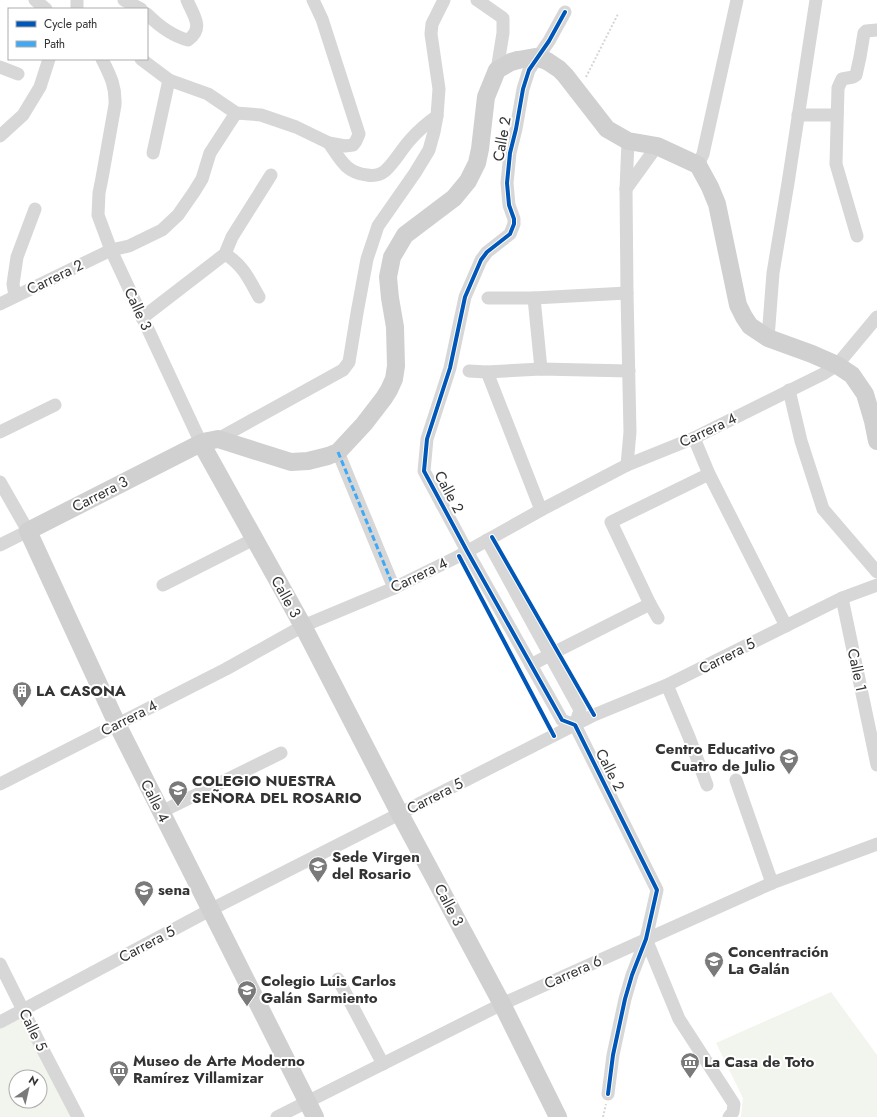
<svg xmlns="http://www.w3.org/2000/svg" width="877" height="1117" viewBox="0 0 877 1117" font-family="Jost,sans-serif">
	<rect width="100%" height="100%" fill="#fff"/>
	<g fill="#f1f5ed" fill-rule="evenodd">
		<path d="M831 992 877 1055V1117H741L743 1098 716 1043Z"/>
		<path d="M24 1010 77 1117H0V1022ZM16 1077H40V1101H16Z"/>
	</g>
	<g fill="none" stroke-linecap="round" stroke-linejoin="round">
		<g stroke="#d6d6d6" stroke-width="2" stroke-dasharray="2 2" stroke-linecap="butt">
			<path d="M586 77 618 14"/>
			<path d="M603 1117 606 1104"/>
		</g>
		<g stroke="#d7d7d7" stroke-width="13">
			<path d="M35 0 46 9"/>
			<path d="M124 0 141 9"/>
			<path d="M477 0 503 18V33L497 70"/>
			<path d="M77 9V0"/>
			<path d="M565 12 549 41 529 70 523 89 516 129 510 153 507 183 509 205 514 219V224L510 234 487 252 481 260 465 297 450 368 427 439 424 471 467 551 562 720 575 725 657 890 646 939 632 975 625 999 613 1055 608 1094"/>
			<path d="M147 14C159 26 172 36 188 40 205 28 193 15 187 0"/>
			<path d="M102 59C110 75 116 86 115 105L102 178 99 193 98 215 111 250 201 443"/>
			<path d="M141 59 169 80 208 94 236 113 261 115 296 127 329 143 345 146 353 145 356 141 359 134 322 19 313 0"/>
			<path d="M0 67 18 74"/>
			<path d="M798 115H837"/>
			<path d="M0 136 23 115 40 87 49 59"/>
			<path d="M329 143C340 159 346 173 367 175 373 176 380 175 385 171 395 162 401 150 410 140 418 131 427 123 437 116L439 89 431 34 432 24 444 0"/>
			<path d="M153 153 169 80"/>
			<path d="M698 165 703 154 737 0"/>
			<path d="M626 189 657 146"/>
			<path d="M857 236 836 164 838 88 842 79 853 77 856 75 860 57 864 33 866 31 877 30"/>
			<path d="M225 254C243 265 249 279 259 297"/>
			<path d="M15 296 13 284 17 257 35 209"/>
			<path d="M488 298H534L627 293"/>
			<path d="M534 298 541 369"/>
			<path d="M0 304 111 250 129 246 162 230 178 215 194 192 202 179 210 153 236 113"/>
			<path d="M142 318 225 254 232 237 271 175"/>
			<path d="M768 338 773 273 788 183 816 0"/>
			<path d="M469 371 487 372 541 369 629 371"/>
			<path d="M487 372 541 510"/>
			<path d="M789 390 801 441 823 509 877 572"/>
			<path d="M0 432 55 405"/>
			<path d="M694 438 709 474 786 626"/>
			<path d="M218 439 343 370 349 362 357 313 367 259 378 226 415 173 429 150 434 132 437 116"/>
			<path d="M338 452 394 588"/>
			<path d="M627 465 630 432 627 293 626 189 628 141"/>
			<path d="M0 482 28 531 0 545"/>
			<path d="M487 540 580 710 575 725"/>
			<path d="M163 585 254 539"/>
			<path d="M842 598 877 765"/>
			<path d="M658 618 650 604 611 522 709 474"/>
			<path d="M531 665 557 651 650 604"/>
			<path d="M667 685 689 737 707 785"/>
			<path d="M736 780 772 883"/>
			<path d="M0 784 226 669 303 626 394 588 459 556 541 510 627 465 694 438 823 374 837 365 877 317"/>
			<path d="M161 812 281 753"/>
			<path d="M646 939 679 1019 734 1104 733 1112 729 1117"/>
			<path d="M0 964 42 1048 78 1117"/>
			<path d="M338 979 383 1064"/>
			<path d="M0 1022 210 910 594 715 667 685 842 598 877 585"/>
			<path d="M277 1117 502 1004 772 883 877 844"/>
		</g>
		<g stroke="#d0d0d0" stroke-width="18">
			<path d="M547 61 559 69 565 75 607 129 628 141 657 146 698 165 710 187 717 204 738 305 744 317 750 326 768 338 812 354 837 365 852 375 865 394 873 421 877 441"/>
			<path d="M201 443 303 626 400 814 502 1004 558 1117"/>
			<path d="M315 1117 117 724 28 531 201 443 208 441 218 439 291 462 308 461 328 456 338 452 364 424 384 398 389 390 394 379 396 366 395 327 390 298 388 277 392 257 405 235 454 198 468 181 477 163 480 149 486 97 497 70 511 62 518 60"/>
		</g>
		<path stroke="#d0d0d0" stroke-width="18" d="M518 60 535 57 547 61"/>
		<path stroke="#3fa9f5" stroke-width="3" stroke-dasharray="6 3" stroke-linecap="butt" d="M338 452 394 588"/>
		<g stroke="#fff" stroke-width="6">
			<g id="cycleway">
				<path d="M565 12 549 41 529 70 523 89 516 129 510 153 507 183 509 205 514 219V224L510 234 487 252 481 260 465 297 450 368 427 439 424 471 467 551 562 720 575 725 657 890 646 939 632 975 625 999 613 1055 608 1094"/>
				<path d="M492 537 594 715"/>
				<path d="M459 556 554 736"/>
			</g>
		</g>
		<use href="#cycleway" stroke="#0057b8" stroke-width="4"/>
	</g>
	<defs>
		<g id="building-pin" transform="scale(1)"><path d="M0 17L-7.5 6A9.5 9.5 0 1 1 7.5 6Z" fill="#7a7a7a" stroke="#fff"/><path d="M-4-6H4V6H1V3H-1V6H-4ZM-2.5-4.3h1.7v1.8h-1.7ZM.8-4.3h1.7v1.8H.8ZM-2.5-1h1.7V.8h-1.7ZM.8-1h1.7V.8H.8Z" fill="#fff"/></g>
		<g id="school-pin" transform="scale(1)"><path d="M0 17L-7.5 6A9.5 9.5 0 1 1 7.5 6Z" fill="#7a7a7a" stroke="#fff"/><path d="M0-5L7-2L0 1L-7-2ZM-4 1L0 2.5L4 1V4Q0 6-4 4Z" fill="#fff"/></g>
		<g id="university-pin" transform="scale(1)"><path d="M0 17L-7.5 6A9.5 9.5 0 1 1 7.5 6Z" fill="#7a7a7a" stroke="#fff"/><path d="M0-5L7-2L0 1L-7-2ZM-4 1L0 2.5L4 1V4Q0 6-4 4Z" fill="#fff"/></g>
		<g id="museum-pin" transform="scale(1)"><path d="M0 17L-7.5 6A9.5 9.5 0 1 1 7.5 6Z" fill="#7a7a7a" stroke="#fff"/><path d="M0-6L6-3V-2H-6V-3ZM-5-1h2V3h-2ZM-1-1h2V3h-2ZM3-1h2V3H3ZM-6 4H6V6H-6Z" fill="#fff"/></g>
	</defs>
	<g fill-rule="evenodd">
		<use href="#building-pin" x="22" y="691"/>
		<use href="#school-pin" x="789" y="758"/>
		<use href="#school-pin" x="178" y="790"/>
		<use href="#university-pin" x="318" y="866"/>
		<use href="#school-pin" x="144" y="890"/>
		<use href="#school-pin" x="714" y="961"/>
		<use href="#school-pin" x="247" y="990"/>
		<use href="#museum-pin" x="690" y="1062"/>
		<use href="#museum-pin" x="119" y="1070"/>
	</g>
	<g text-anchor="middle" dominant-baseline="central" stroke-width="4" stroke-linejoin="round" paint-order="stroke">
		<g font-size="15" fill="#333" stroke="#fff">
			<text transform="translate(502 139) rotate(-80)">Calle 2</text>
			<text transform="translate(55 277) rotate(-26)">Carrera 2</text>
			<text transform="translate(138 309) rotate(65)">Calle 3</text>
			<text transform="translate(708 430) rotate(-25)">Carrera 4</text>
			<text transform="translate(449 492) rotate(62)">Calle 2</text>
			<text transform="translate(100 494) rotate(-27)">Carrera 3</text>
			<text transform="translate(419 575) rotate(-26)">Carrera 4</text>
			<text transform="translate(286 597) rotate(61)">Calle 3</text>
			<text transform="translate(727 656) rotate(-27)">Carrera 5</text>
			<text transform="translate(857 670) rotate(78)">Calle 1</text>
			<text transform="translate(129 718) rotate(-27)">Carrera 4</text>
			<text transform="translate(610 770) rotate(63)">Calle 2</text>
			<text transform="translate(435 796) rotate(-27)">Carrera 5</text>
			<text transform="translate(155 801) rotate(63)">Calle 4</text>
			<text transform="translate(449 905) rotate(62)">Calle 3</text>
			<text transform="translate(147 944) rotate(-28)">Carrera 5</text>
			<text transform="translate(573 972) rotate(-24)">Carrera 6</text>
			<text transform="translate(33 1030) rotate(64)">Calle 5</text>
		</g>
		<g font-size="15" font-weight="bold" fill="#333" stroke="#fff" text-anchor="start">
			<text x="36" y="691">LA CASONA</text>
			<text x="775" y="749" text-anchor="end">Centro Educativo<tspan x="775" dy="17">Cuatro de Julio</tspan></text>
			<text x="192" y="781">COLEGIO NUESTRA<tspan x="192" dy="17">SEÑORA DEL ROSARIO</tspan></text>
			<text x="332" y="857">Sede Virgen<tspan x="332" dy="17">del Rosario</tspan></text>
			<text x="158" y="890">sena</text>
			<text x="728" y="952">Concentración<tspan x="728" dy="17">La Galán</tspan></text>
			<text x="261" y="981">Colegio Luis Carlos<tspan x="261" dy="17">Galán Sarmiento</tspan></text>
			<text x="133" y="1061">Museo de Arte Moderno<tspan x="133" dy="17">Ramírez Villamizar</tspan></text>
			<text x="704" y="1062">La Casa de Toto</text>
		</g>
	</g>
	<rect x="8" y="8" width="140" height="52" fill="#ffffff" stroke="#adadad"/>
	<rect x="16" y="21" width="20" height="6" fill="#0057b8" stroke="#adadad"/>
	<text x="44" y="28" font-size="12" fill="#333333">Cycle path</text>
	<rect x="16" y="41" width="20" height="6" fill="#3fa9f5" stroke="#adadad"/>
	<text x="44" y="48" font-size="12" fill="#333333">Path</text>
	<g transform="translate(28 1089) rotate(34)"><circle r="19" fill="#ffffff" stroke="#adadad"/>
	<path d="M0-3L7 15L0 10L-7 15Z" fill="#7a7a7a"/>
	<text y="-6" font-size="11" font-weight="bold" text-anchor="middle" fill="#333333">N</text>
	</g>
</svg>
